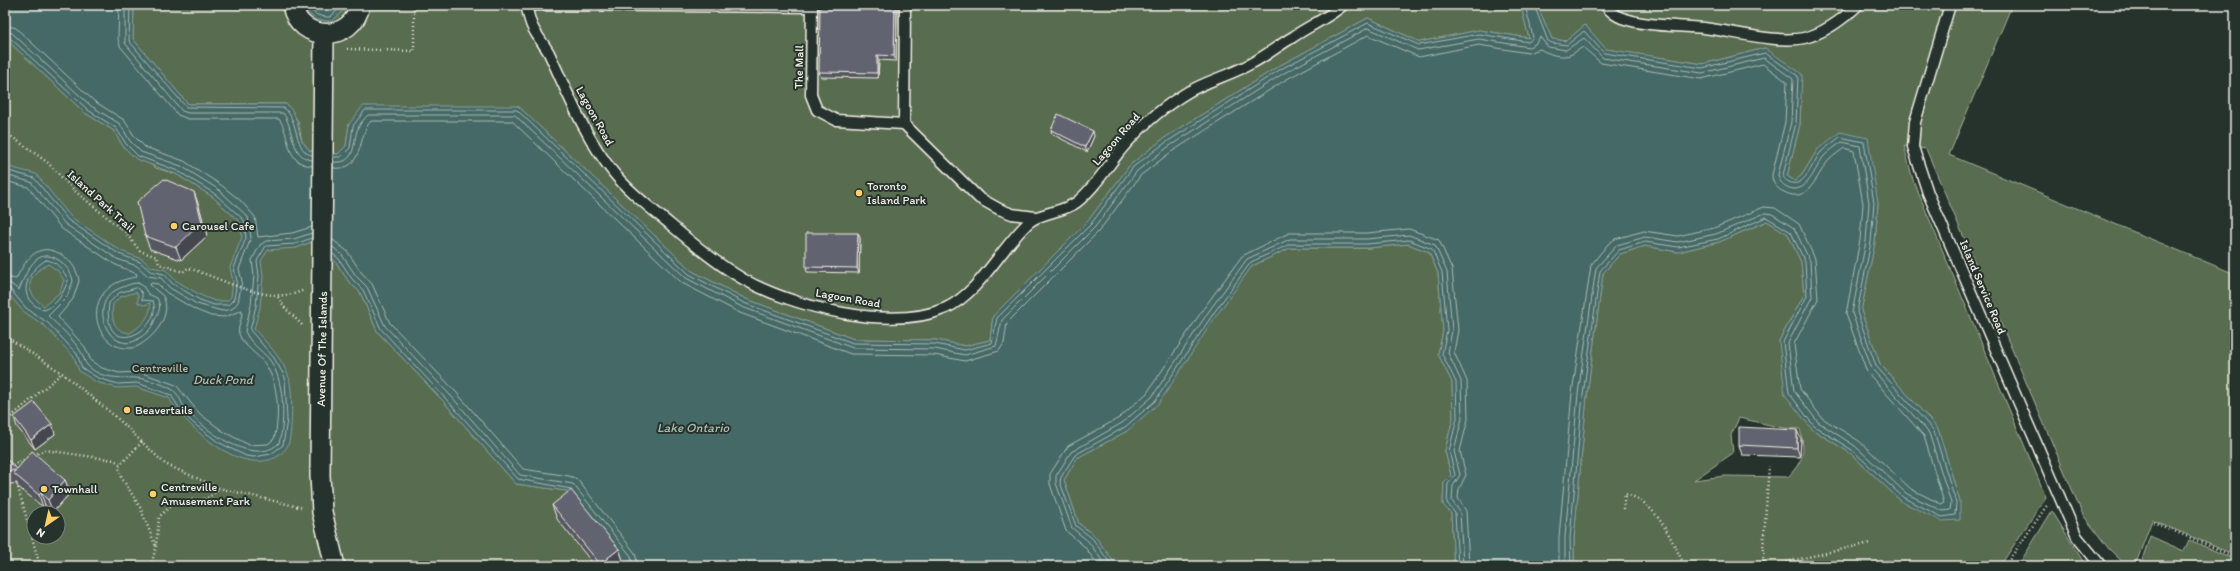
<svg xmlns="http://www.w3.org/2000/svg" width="2240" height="571" viewBox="0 0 2240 571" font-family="Itim,sans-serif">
	<rect width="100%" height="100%" fill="#26332d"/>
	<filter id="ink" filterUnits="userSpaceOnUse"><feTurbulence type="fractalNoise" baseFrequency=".025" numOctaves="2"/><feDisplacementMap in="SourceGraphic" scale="8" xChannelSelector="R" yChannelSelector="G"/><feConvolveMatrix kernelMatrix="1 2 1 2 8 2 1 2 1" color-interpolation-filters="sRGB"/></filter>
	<g filter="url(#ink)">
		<g fill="#596c4f" stroke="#a6ae9c" fill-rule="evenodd">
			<path d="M134 5H1528L1521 6 1529 38 1479 30 1420 42 1368 18 1279 66 1163 139 1130 165 1088 221 993 316 990 340 965 346 936 340 854 339 746 299 692 271 518 106 349 124 346 146 339 154 310 151 302 141 298 121 286 104H188L133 39Z"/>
			<path d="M1537 5H2012L1949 155 2235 274V555L2152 520 2135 566H2127L2109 549 2083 515 1926 149 1904 146 1913 180 2046 497 2000 566H1574V538L1587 395 1603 273 1620 254 1645 246 1678 252 1719 242 1767 221 1788 234 1801 262 1804 295 1779 341 1812 429 1850 453 1902 502H1960L1938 429 1880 364 1861 311 1875 242 1878 203 1818 149 1802 175 1795 181 1787 176 1800 124 1801 101 1765 48 1703 64 1605 49 1585 25 1566 41 1552 39ZM1739 418 1783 428 1800 429C1805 451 1805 459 1788 477L1725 476 1694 480 1733 453 1731 435Z"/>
			<path d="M5 38 85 113 113 130 123 146 156 168 176 174 213 197 241 223 296 248 311 242 335 261 349 282 360 292 377 331 444 402 516 484 567 491 620 566H5ZM34 513H58V537H34Z"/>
			<path d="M1408 244 1429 252 1438 273 1443 331 1438 354 1452 382 1453 418 1445 451 1451 475 1444 482 1443 505 1451 513 1454 566H1117L1094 535 1079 524 1064 480 1077 458 1127 431 1252 266 1290 248H1368Z"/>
			<path d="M2052 511 2086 566H2017H2018Z"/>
			<path d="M2150 536 2184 551 2189 540 2234 559 2231 566H2140Z"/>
		</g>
		<g fill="#446966" stroke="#8a9f9a" fill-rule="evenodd">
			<path d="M5 5H134L133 39 188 104H286C299 114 296 127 302 141 304 144 307 148 310 151L338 154 346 146 349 124 363 106H518L692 271 746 299 854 339 936 340 965 346 990 340 993 316 1088 221 1130 165 1163 139 1279 66 1368 18 1420 42 1479 30 1529 38 1521 6 1537 5 1552 39 1566 41 1585 25 1606 49 1703 64 1765 48 1802 74 1800 124 1787 176 1795 181 1802 175 1818 149 1840 132 1868 138 1878 203 1875 242 1861 311 1880 364 1938 429 1960 502V520L1942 521 1902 502 1850 453 1812 429 1785 395 1779 341 1804 295 1801 262 1788 234 1767 221 1719 242 1678 252 1645 246 1620 254 1603 273 1587 395 1574 538V566H1454L1451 513 1443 505 1444 482 1451 475 1445 451 1453 418 1452 382 1438 354 1443 331 1438 273 1429 252 1408 244 1368 248H1290L1252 266 1216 316 1159 403 1127 431 1077 458 1064 480 1079 524 1094 535 1117 566H620L567 491 516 484 444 402 377 331 360 292 349 282 335 261 311 242 296 248 268 250 261 261 263 276 260 307 254 329C267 343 281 357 288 375 293 385 293 438 287 447 286 449 282 452 281 454 245 481 186 427 169 398L136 387 117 388 96 382 79 371 74 357 45 326 23 311 5 290V166L36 174 71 217 121 251 142 259 151 267 166 270 175 280 202 296 215 301H227L231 297 233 281 230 267 242 237 241 223 213 197 176 174 136 159 123 146 113 130 85 113 5 38ZM48 264 58 271 64 280 60 292 44 306C23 291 26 276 48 264ZM136 292 138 295V303L144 305 150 303C152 316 141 326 130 333 113 331 111 319 113 304L120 297Z"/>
			<path d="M305 5H344V10L332 21 316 20 305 10Z"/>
		</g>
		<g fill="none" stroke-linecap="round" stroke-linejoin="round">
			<g stroke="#aebbb4" stroke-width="1">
				<path d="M119 5 118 39 120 46 178 115 188 119H279C291 135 284 164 312 166"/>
				<path d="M125 5V43L182 111 188 113H283C294 127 290 158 312 160"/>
				<path d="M130 5 129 41 186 107 284 108C299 119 294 153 312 155"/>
				<path d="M309 5C311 15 321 17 330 17L339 9 340 5"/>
				<path d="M1534 5 1548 41 1552 43 1567 45 1584 31 1604 53 1702 68 1765 53 1798 76 1796 123 1783 175C1784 179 1785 180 1789 182 1804 190 1813 162 1820 153 1826 147 1834 142 1840 137L1864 142 1874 203 1871 242 1857 312 1876 366 1934 431 1956 503 1955 515 1942 517 1904 498 1852 450 1814 426 1789 393 1783 342 1807 296 1805 262 1791 232 1766 217 1718 239 1678 247 1645 242 1619 250 1600 271 1583 395 1570 538 1571 566"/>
				<path d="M5 25 16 28 94 101 124 120 135 137 145 147 184 161 221 185 241 201 255 217 258 237 292 233 312 227"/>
				<path d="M5 31 12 33 91 106 120 124 130 141 141 152 181 166 218 189 248 217 251 238 239 269 242 281 238 302 232 309 222 311 197 304 170 288 161 278 148 276 137 266 117 259 65 224 31 182 5 175"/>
				<path d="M5 36 9 37 88 110 116 128 126 144 138 156 178 171 215 194 244 220 246 238 234 268 237 281 234 299 228 305H214L200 300 173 284 164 274 150 271 140 262 119 254 68 220 34 178 5 170"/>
				<path d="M333 157H341L350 148 353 126 365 110H517L689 274 744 303 853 343 935 344 965 350 992 343 997 318 1091 224 1133 167 1165 143 1281 69 1368 23 1419 45 1479 34 1529 42 1533 37 1525 5"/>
				<path d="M333 162C358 165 352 141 358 128 360 123 365 118 368 115H515L686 278 742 307 853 348 935 349 965 355 996 346 1002 320 1095 227 1137 171 1168 147 1284 73 1368 28 1418 50 1479 39 1529 47 1535 44 1540 37 1548 47 1566 50 1584 38 1603 58 1702 73 1764 58 1793 79 1791 122 1778 175C1779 181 1782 184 1787 187 1807 197 1815 167 1824 156 1829 151 1836 146 1842 142L1860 146 1869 203 1866 241 1852 313 1872 369 1929 433 1951 503 1950 510 1943 511 1907 494 1855 446 1818 422 1794 391 1788 343 1812 297 1810 261 1794 228 1772 214 1765 213 1716 234 1678 242 1645 237 1617 245 1596 268 1578 394 1565 537V566"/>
				<path d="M333 168C365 172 357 135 371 121H512L682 283 740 313 851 354 934 355 965 361 999 351 1004 343 1007 323 1099 231 1141 175 1171 152 1287 79 1368 35 1419 57 1479 45 1528 53 1540 49C1548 54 1562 59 1572 54 1576 52 1579 49 1583 47L1601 63 1701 79 1763 64 1787 82 1785 122 1772 175C1772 183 1776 188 1784 192 1809 205 1816 175 1829 160 1833 156 1839 152 1844 148L1854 151 1863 204 1860 240 1846 314 1867 372 1924 436 1944 503 1941 504 1911 489 1859 441 1822 418 1800 389 1794 344 1818 299 1815 259 1799 224 1775 208 1764 207 1714 228 1678 236 1644 231 1615 239 1608 244 1591 265 1572 393 1559 537V566"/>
				<path d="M5 181 28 187 62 229 114 264 137 274 136 277C73 286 95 358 136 347 153 339 173 316 163 296L150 285 151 283 158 284 167 293 196 310 211 316 225 317 242 310C243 318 237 326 239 334 243 346 258 354 265 364 279 383 280 418 274 439L268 444 249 445 224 432 200 414 176 385 139 372 119 373 102 368 91 361 85 347 58 317 73 299 79 281C78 272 72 262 65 257 40 239 27 257 16 279L5 277"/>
				<path d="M333 240 347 251 361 272 372 284 390 323 456 392 523 469 569 476 577 479 635 553 638 566"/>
				<path d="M333 247 342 255 356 276 367 287 385 326 451 396 520 475 573 484 631 556 632 566"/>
				<path d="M333 254 339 259 352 279 363 290 381 329 447 400 518 479 571 489"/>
				<path d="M46 260C56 260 65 272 68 280 64 292 57 306 44 310 15 300 25 272 46 260Z"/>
				<path d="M5 283 11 284 19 290C26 273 36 244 60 261 66 266 72 273 73 281L67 297 48 316C59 326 73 339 81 352 84 356 84 362 87 365 102 380 118 377 136 378 147 379 164 384 173 390 179 394 181 403 185 408 202 429 254 468 279 443 286 420 284 378 269 359 261 350 249 342 245 331L251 305 254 276 252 260 260 245 266 241 294 239 312 233"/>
				<path d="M138 283 143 286 148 294 157 298C163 309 157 314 153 324 150 331 144 335 138 339 110 358 83 299 123 287 128 285 132 283 138 283Z"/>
				<path d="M5 288 10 289 26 308 48 323 77 354 82 368 98 378 118 384 137 383 171 395 181 411 193 423 218 442 246 456 254 457 271 454 283 445 287 420 285 377 274 358 250 330 256 306 259 276 257 261 266 246 295 244 312 238"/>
				<path d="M137 288 142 293V300L153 301C164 330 101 363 109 303L119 293Z"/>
				<path d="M1099 566 1084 546 1066 531 1050 484V474L1068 446 1119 418 1147 393 1204 308 1242 256 1289 233H1367L1409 229 1439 240 1452 269 1458 330 1454 352 1467 381 1468 419 1460 451 1466 475 1459 489 1458 498 1466 511 1469 566"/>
				<path d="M1106 566 1088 541 1072 528 1056 483V476L1071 452 1122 423 1152 397 1209 311 1247 259 1290 239H1367L1409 235 1435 245 1447 272 1452 330 1448 353 1461 381 1462 418 1454 451 1460 475 1453 486 1452 501 1460 512 1463 566"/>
				<path d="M1112 566 1092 538 1076 526 1060 482 1061 477 1075 455 1125 427 1155 401 1213 314 1251 262 1290 244H1367L1409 240 1432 249 1442 272 1447 330 1442 354 1456 382 1457 418 1449 451 1455 475 1448 484 1447 503 1455 513 1458 566"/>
			</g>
			<g stroke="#f4f1e8" stroke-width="13">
				<g id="lane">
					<path d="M526 5C528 12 529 19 532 26 536 35 544 44 549 53 568 94 585 137 613 172 627 190 647 205 665 220 690 241 714 262 743 279 792 307 892 332 946 308 980 292 1001 248 1028 223 1040 212 1062 213 1077 202 1094 188 1106 169 1119 152 1137 130 1159 110 1183 95 1204 81 1230 76 1252 63 1266 56 1279 45 1293 37 1309 26 1328 18 1343 5"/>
					<path d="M526 5 812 7"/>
					<path d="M812 5 811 95 817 110 836 120 904 124 979 198 999 209 1012 214 1035 217"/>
					<path d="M1605 5C1609 10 1616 16 1622 18 1648 27 1677 25 1704 28 1732 31 1777 44 1804 38 1825 33 1842 20 1858 5"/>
					<path d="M1950 5 1915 122 1913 147 1928 193 2077 537 2101 566"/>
					<path d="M904 124 905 5"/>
				</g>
			</g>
			<g stroke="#f4f1e8" stroke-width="22">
				<g id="street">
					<path d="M292 5C299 43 353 43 360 5"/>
					<path d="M324 34 320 475 322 512 335 566"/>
				</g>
			</g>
			<g stroke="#f4f1e8" stroke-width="2.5" stroke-dasharray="1 3" stroke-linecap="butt">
				<path d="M347 49 414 51V5"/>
				<path d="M5 132 47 162 76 192 125 232 140 251 157 257 159 264 183 272 188 268C222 278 269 307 304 290"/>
				<path d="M278 297 285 308 302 325"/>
				<path d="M5 336 62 373 116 417 165 464 219 488 304 508"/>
				<path d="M5 349 7 351 5 354"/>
				<path d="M5 422 62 373"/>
				<path d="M142 442 119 466 120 475 140 507 156 547"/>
				<path d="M12 465 45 450 114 460 121 464"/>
				<path d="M17 484 40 566"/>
				<path d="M1623 509 1625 494C1657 501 1671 540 1685 566"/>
				<path d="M2153 522 2235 557"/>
				<path d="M151 566 156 547 159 517C166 510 173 503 182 501 200 497 204 505 219 488"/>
				<path d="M1764 566 1763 550 1769 466"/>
				<path d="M1779 566 1786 562 1870 543"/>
				<path d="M2005 566 2048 504"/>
			</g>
			<use href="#lane" stroke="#26332d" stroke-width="10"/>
			<use href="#street" stroke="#26332d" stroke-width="19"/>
		</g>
		<g fill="#545661" stroke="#f4f1e8">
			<path d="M897 5 896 61 879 60 878 78 821 77 819 72Z"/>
			<path d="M1051 130 1094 136 1087 152 1052 134Z"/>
			<path d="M199 206 207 236 181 260 150 249 145 236Z"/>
			<path d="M860 238 859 273 807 272 806 267Z"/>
			<path d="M14 417 52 424 55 434 35 449 17 427Z"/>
			<path d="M1801 439 1800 457 1742 455 1739 445Z"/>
			<path d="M5 458 17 469 65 480 70 493 53 512 45 505 43 507 17 486V483L5 485Z"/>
			<path d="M552 505 619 549 624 563 620 566H595L557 519Z"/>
		</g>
		<g fill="#45464f" stroke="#f4f1e8">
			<path d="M895 5H897L896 61 894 56Z"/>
			<path d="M877 55 879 60 878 78 877 73Z"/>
			<path d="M1093 131 1094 136 1087 152 1085 147Z"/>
			<path d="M194 192 199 206 207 236 181 260 176 247Z"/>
			<path d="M858 233 860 238 859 273 857 268Z"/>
			<path d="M52 424 55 434 35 449 31 440Z"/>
			<path d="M1797 430 1801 439 1800 457 1797 448Z"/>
			<path d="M65 480 70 493 53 512 48 500Z"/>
			<path d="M41 493 45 505 43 507 39 495Z"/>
			<path d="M619 549 624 563 620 566H600V564Z"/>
		</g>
		<g fill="#626471" stroke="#f4f1e8">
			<path d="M820 5H895L894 56 877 55V73L819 72Z"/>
			<path d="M1058 114 1093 131 1085 147 1051 130Z"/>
			<path d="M164 179 194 192 202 222 176 247 145 236 137 202Z"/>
			<path d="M806 233H858L857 268 806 267Z"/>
			<path d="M34 402 52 424 31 440 14 417Z"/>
			<path d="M1739 427 1797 430V448L1739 445Z"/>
			<path d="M32 451 65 480 48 500 41 493 39 495 13 473 16 470 5 472V458L17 469Z"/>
			<path d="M571 490 619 549 600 564 552 505Z"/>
		</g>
	</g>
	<g fill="#ffd166" stroke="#26332d" stroke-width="1.5">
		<circle cx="859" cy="193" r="4"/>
		<circle cx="174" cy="226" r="4"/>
		<circle cx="127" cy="410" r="4"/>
		<circle cx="44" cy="489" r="4"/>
		<circle cx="153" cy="494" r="4"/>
	</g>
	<g text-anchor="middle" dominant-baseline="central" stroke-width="4" stroke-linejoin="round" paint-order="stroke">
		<g font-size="12" fill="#f4f1e8" stroke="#26332d">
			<text transform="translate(799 67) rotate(-89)">The Mall</text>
			<text transform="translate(595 116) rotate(61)">Lagoon Road</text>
			<text transform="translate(1116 139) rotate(-49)">Lagoon Road</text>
			<text transform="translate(101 201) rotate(42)">Island Park Trail</text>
			<text transform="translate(1983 287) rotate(67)">Island Service Road</text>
			<text transform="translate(848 298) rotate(10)">Lagoon Road</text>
			<text transform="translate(322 349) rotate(-89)">Avenue Of The Islands</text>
		</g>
		<g font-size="12" fill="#f4f1e8" stroke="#26332d" text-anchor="start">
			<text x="867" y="186">Toronto<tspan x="867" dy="14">Island Park</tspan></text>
			<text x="182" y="226">Carousel Cafe</text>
			<text x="135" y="410">Beavertails</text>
			<text x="161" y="487">Centreville<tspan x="161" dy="14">Amusement Park</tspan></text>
			<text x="52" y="489">Townhall</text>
		</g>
		<g font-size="12" fill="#b6bcab" stroke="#26332d">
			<text x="160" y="368">Centreville</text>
		</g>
		<g font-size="13" font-style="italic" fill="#aebbb4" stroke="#26332d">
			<text x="223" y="379">Duck Pond</text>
			<text x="693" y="427">Lake Ontario</text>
		</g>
	</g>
	<rect width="2240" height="571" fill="none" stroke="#26332d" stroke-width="20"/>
	<rect x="10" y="10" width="2220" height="551" fill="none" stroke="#f4f1e8" stroke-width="1.5" filter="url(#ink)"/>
	<g transform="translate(46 525) rotate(214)"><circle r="19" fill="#26332d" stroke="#787f78"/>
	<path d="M0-3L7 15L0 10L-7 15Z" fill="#ffd166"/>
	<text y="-6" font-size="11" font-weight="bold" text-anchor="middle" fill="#f4f1e8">N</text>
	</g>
</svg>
